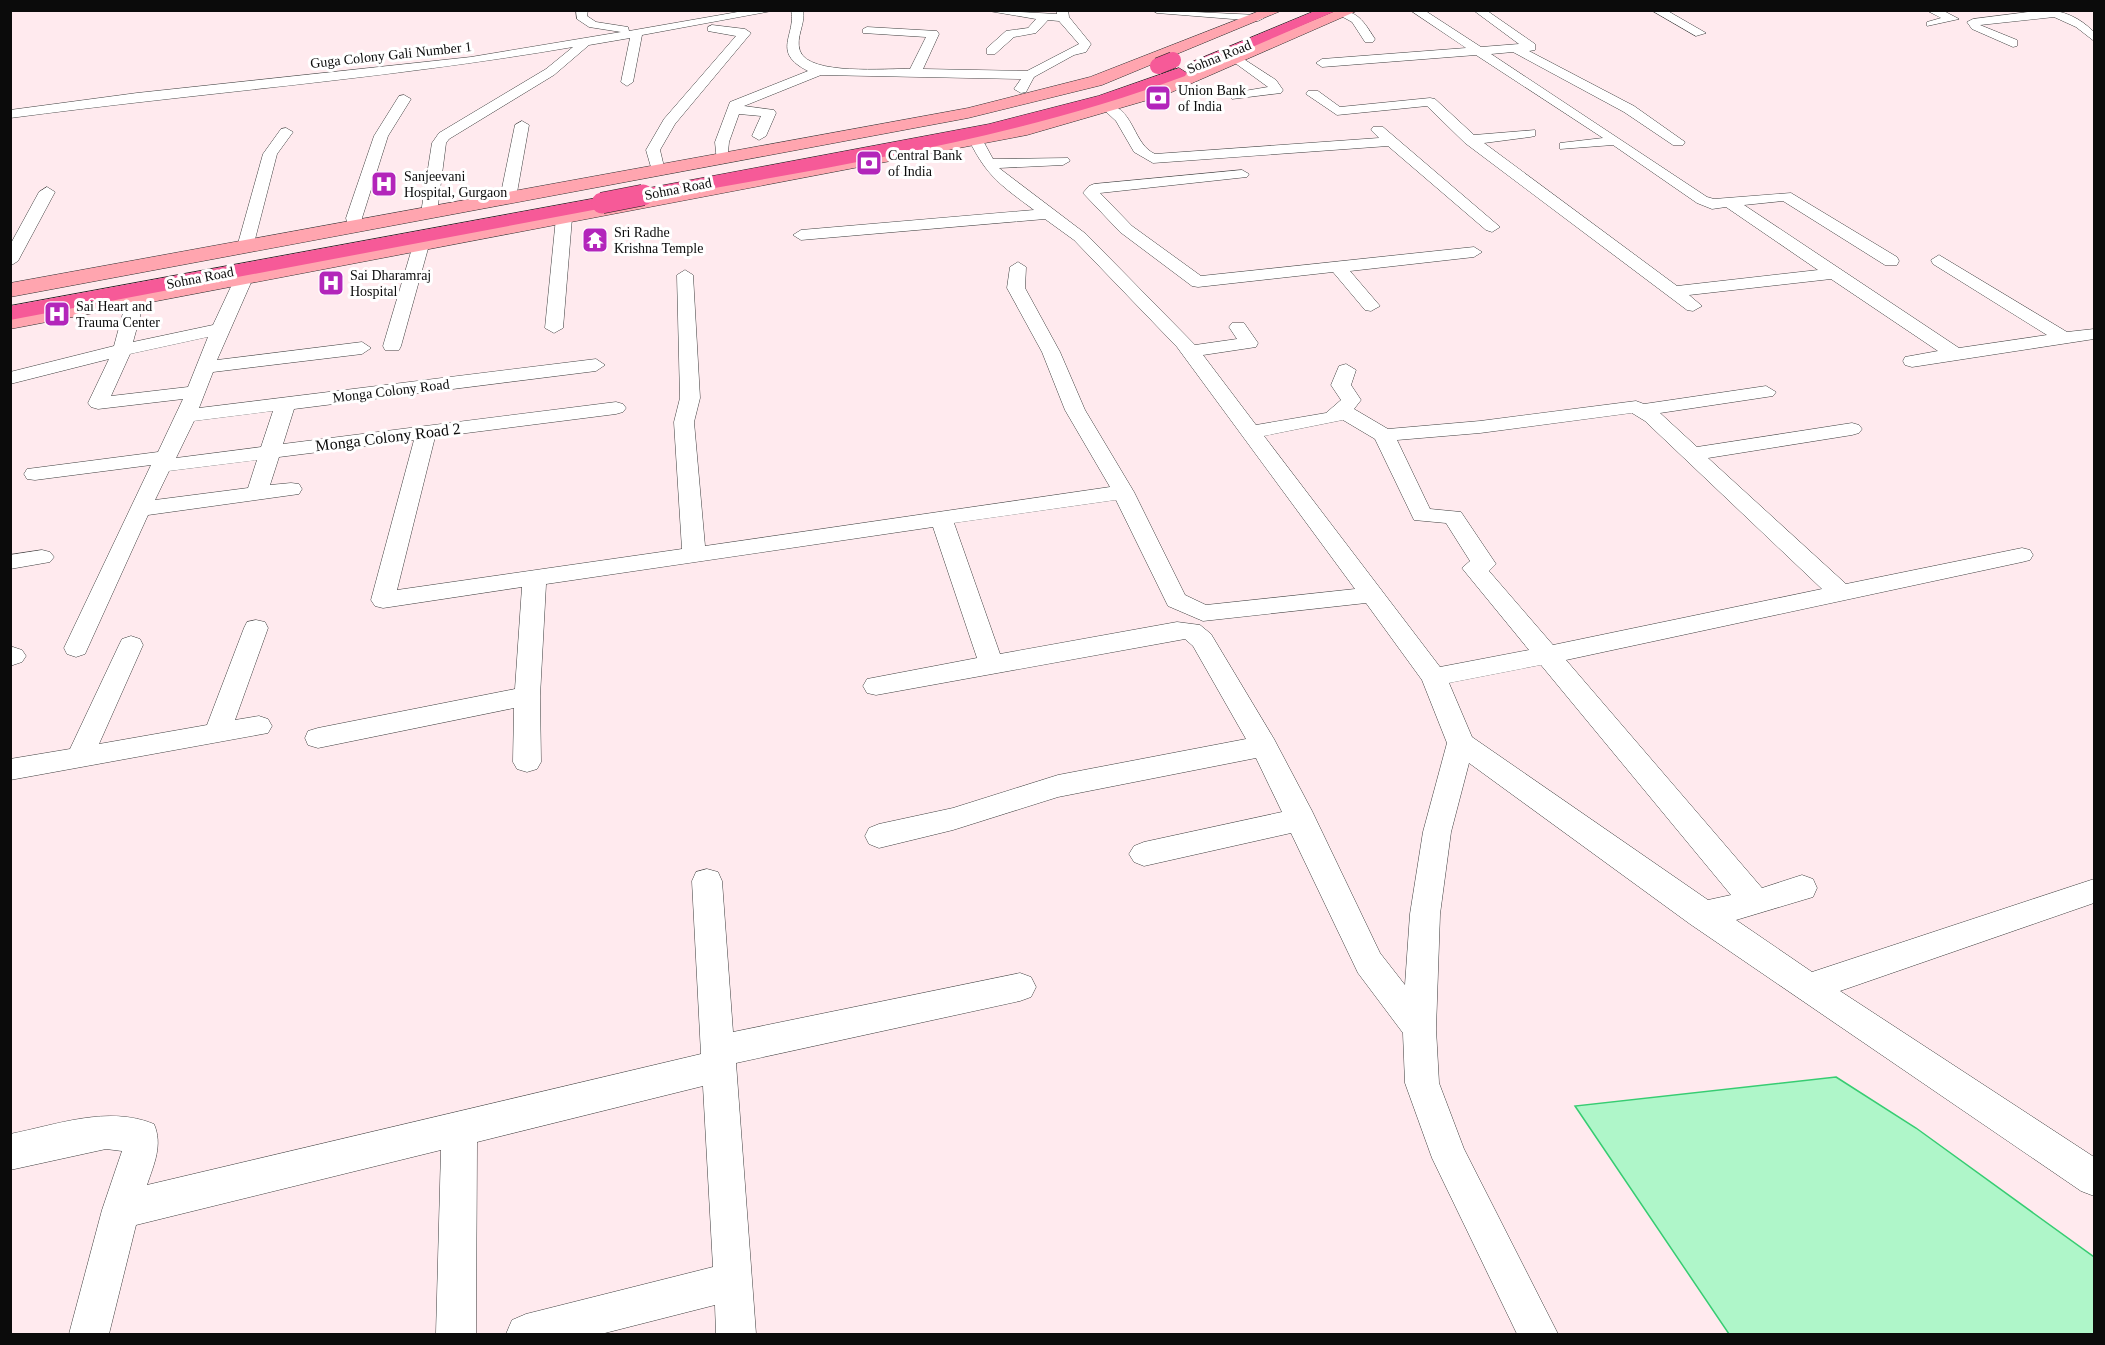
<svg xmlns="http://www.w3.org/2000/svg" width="2105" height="1345" viewBox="0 0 2105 1345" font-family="'Times New Roman',serif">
	<rect width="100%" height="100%" fill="#ffeaee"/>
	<path fill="#aff6c9" stroke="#37cc72" stroke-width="1.5" d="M1836 1077 1916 1128 2094 1257V1334H1729L1575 1106Z"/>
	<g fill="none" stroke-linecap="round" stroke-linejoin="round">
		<g stroke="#3e3e3e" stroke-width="1">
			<g id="minor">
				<path d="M576 10H588L587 16 596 22 628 27 629 31 749 10H777L642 35 633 82 627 86 621 82 630 38 589 45 554 75 449 139 446 143 437 213 429 218 421 213 432 143 439 133 546 69 573 47C386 79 198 93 10 118V110L137 93 471 57 621 32 589 27 577 19Z"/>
				<path d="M791 10H803C806 24 795 37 800 51 809 76 887 68 910 69L926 37 863 33V29L867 27 937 31 939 34 923 69 1027 71 1079 44 1059 21 1048 20 1036 33 1014 37 995 54H987V48L1006 31 1028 28 1036 19 983 10 1057 14 1056 10H1068L1069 17 1091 44 1086 52 1074 55 1034 77 1026 92 1021 93 1014 89 1021 79 821 75 744 106 774 110 776 113 766 136 759 140 752 136 761 116 739 114 729 142 727 162H717L715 142 730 102 808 71C770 52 797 35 791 10Z"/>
				<path d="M1152 10 1258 15 1264 18 1258 21 1157 13Z"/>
				<path d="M1410 10H1424L1481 47 1519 44 1473 10H1486L1535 44V50L1529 51 1634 106 1685 142 1683 145H1673L1624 112 1513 52 1491 54 1707 197 1714 199 1791 193 1897 257 1899 261 1897 265H1885L1783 201 1744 205 1959 348 2047 335 1933 264 1931 260 1939 255 2067 332 2094 329V339L1912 367 1905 365 1903 361 1905 357 1938 351 1831 279 1689 295 1702 306 1693 311 1687 310 1465 143 1427 106 1337 115 1306 94 1308 91H1318L1340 107 1430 98 1435 99 1474 135 1535 130V136L1530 137 1484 143 1677 286 1818 270 1726 207 1712 209 1697 203 1613 145 1560 149V143L1603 138 1476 55 1322 67 1316 63 1322 59 1466 48Z"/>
				<path d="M1651 10H1666L1706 33 1696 36Z"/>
				<path d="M1926 10H1942L1959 19 1927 26V22L1941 18Z"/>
				<path d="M2044 10C2064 10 2080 18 2094 32V41L2076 27 2054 17 1980 25 2017 40V46L2013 47 1972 29 1967 22 1973 19Z"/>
				<path d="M1341 12C1358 9 1367 27 1375 39L1373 42H1365L1352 22 1341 16Z"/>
				<path d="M712 25 745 29 751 33 675 124 660 150 665 171 663 174H653L646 150 664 119 736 36 708 31V27Z"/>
				<path d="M1239 56 1276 80 1283 90 1281 93 1232 99V93L1268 87 1235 63V57Z"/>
				<path d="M404 95 411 99 388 136 362 218 363 227 361 230H349L346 218 374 136 399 96Z"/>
				<path d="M1109 104C1135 111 1133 144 1155 154L1379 138 1371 130 1373 127H1383L1500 227 1492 232 1486 230 1388 146 1153 163 1134 152 1116 121 1102 108Z"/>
				<path d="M522 121 529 125 516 198 508 203 500 198 515 125Z"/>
				<path d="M286 128 293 132 277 154 253 247 245 252 239 250 237 247 263 154 281 129Z"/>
				<path d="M976 136 981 137 993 159 1068 158 1070 161 1063 165 999 168 1086 234 1195 345 1237 339 1229 327 1232 323H1244L1258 343 1256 347 1203 355 1256 425 1326 413 1341 400 1331 385 1339 366 1346 364 1356 370 1351 385 1361 400 1354 409 1388 429 1480 421 1636 401 1644 404 1766 386 1776 392 1773 396 1660 413 1697 447 1852 423 1859 425 1862 429 1859 433 1852 435 1708 458 1846 584 2022 548 2030 550 2033 555 2030 560 2022 562 1566 660 1762 888 1802 875 1813 879 1817 888 1813 897 1736 920 1812 972 2094 879V903L1840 991 2094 1157V1196L2081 1191 1690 924 1469 763 1451 832 1440 914 1436 1029 1439 1083 1464 1149 1558 1334H1517L1432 1158 1405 1083 1403 1033 1358 973 1291 833 1144 866 1134 862 1129 854 1134 846 1144 842 1282 812 1256 758 1058 797 953 830 879 848 869 844 865 836 869 828 879 824 953 808 1058 775 1246 739 1193 646 1185 639 876 695 867 693 863 686 867 679 977 658 933 527 546 584 540 696 541 762 537 769 527 772 517 769 513 762 514 708 318 748 308 745 305 738 308 731 318 728 515 689 522 587 383 608 375 606 371 600 414 440 279 457 270 485 291 483 299 484 302 489 299 494 148 515 85 654 76 657 67 654 64 648 151 465 35 480 27 479 24 474 27 469 35 468 158 452 183 399 98 409 91 407 88 403 109 359 10 384V372L114 346 127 298 136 293 145 298 133 342 213 325 235 278 244 273 253 278 217 360 362 342 371 348 362 354 213 372 199 408 596 359 605 365 596 371 294 409 283 444 616 402 623 404 626 408 623 412 616 414 435 437 397 590 682 549 674 422 680 398 677 275 685 270 693 275 700 398 694 422 705 546 1110 487 1065 410 1042 352 1007 288 1010 267 1018 262 1026 267 1025 288 1060 352 1085 410 1134 492 1185 595 1206 605 1355 589 1177 347 1074 240 1045 219 801 240 793 235 801 230 1034 210C1002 186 987 177 969 140ZM208 337 188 387 111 396 130 354ZM273 411 261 447 176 458 194 421ZM1632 413 1645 421 1822 589 1553 645 1489 571 1496 564 1461 512 1430 509 1397 440 1480 433ZM1343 420 1375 439 1414 520 1446 523 1470 561 1462 568 1466 573 1529 650 1440 667 1264 436ZM257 460 248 488 155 500 169 471ZM1116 500 1168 606 1203 621 1366 603 1422 680 1447 743 1423 832 1410 914 1405 985 1380 953 1312 811 1274 739 1211 634 1200 625 1177 622 1000 654 954 523ZM1541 665 1731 895 1708 900 1472 737 1449 683Z"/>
				<path d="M1242 170 1249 174 1247 177 1100 193 1132 226 1201 276 1474 247 1482 252 1474 257 1350 271 1380 306 1371 311 1365 310 1333 272 1198 287 1192 286 1120 232 1083 193 1089 186 1094 184Z"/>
				<path d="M47 187 55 192 18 261 10 266V245L39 192Z"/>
				<path d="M564 213 572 218 563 328 554 333 545 328 556 218Z"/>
				<path d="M421 240 429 245 401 346 399 350H385L383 346 413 245Z"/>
				<path d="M42 550 50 552 54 557 50 562 10 569V555Z"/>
				<path d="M256 620 265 622 268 628 235 720 259 716 268 719 272 726 268 733 10 780V759L70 749 119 645 122 639 131 636 140 639 143 645 99 744 207 725 244 628 247 622Z"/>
				<path d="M13 647 22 650 26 656 22 662 10 666V648Z"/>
				<path d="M707 869 718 872 722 881 733 1032 1020 973 1031 977 1036 987 1031 997 1020 1001 736 1063 756 1334H716L715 1305 601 1334H506L512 1320 526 1314 713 1267 703 1086 477 1142 476 1334H436L441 1150 136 1225 109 1334H69L102 1210 122 1151 106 1149 10 1170V1134C56 1125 108 1105 154 1124 163 1145 154 1164 147 1185L701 1054 692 881 696 872Z"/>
			</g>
		</g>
		<g stroke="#2d2d2d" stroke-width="1">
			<g id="secondary">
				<path d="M1262 10H1283L1102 85 968 118 10 297V283L968 108 1090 77Z"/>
				<path d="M1338 10H1359L1165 95 1027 135 10 329V315L1024 125 1153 87Z"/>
			</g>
		</g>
		<g stroke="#1c1c1c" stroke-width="1">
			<g id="trunk">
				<path d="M1317 10H1338L1199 70 1193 72 1185 67 1187 64Z"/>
				<path d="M1179 68 1187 73 1185 76C1011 141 825 167 643 201L636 199 633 195 636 191 643 189 989 124 1098 96Z"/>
				<path d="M602 197 609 199 612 203 609 207 10 320V306Z"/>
			</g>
		</g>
		<use href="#minor" fill="#fff" fill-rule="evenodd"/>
		<use href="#secondary" fill="#ffa5af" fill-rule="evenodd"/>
		<use href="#trunk" fill="#f65a98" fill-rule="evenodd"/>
		<g stroke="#1c1c1c" stroke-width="17" stroke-linecap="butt">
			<path id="trunk-bridge-far1" d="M1158 66 1173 60"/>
		</g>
		<g stroke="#1c1c1c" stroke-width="22" stroke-linecap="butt">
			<path id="trunk-bridge" d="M602 203 643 195"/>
		</g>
		<use href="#trunk-bridge-far1" stroke="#f65a98" stroke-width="16"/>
		<use href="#trunk-bridge" stroke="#f65a98" stroke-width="21"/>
	</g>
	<defs>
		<g id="bank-square" transform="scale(1.35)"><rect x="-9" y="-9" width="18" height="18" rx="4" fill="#b325ba" stroke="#fff"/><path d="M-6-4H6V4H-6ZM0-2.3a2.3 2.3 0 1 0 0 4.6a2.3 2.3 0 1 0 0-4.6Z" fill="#fff"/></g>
		<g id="hospital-square" transform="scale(1.35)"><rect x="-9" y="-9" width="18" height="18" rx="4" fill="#b325ba" stroke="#fff"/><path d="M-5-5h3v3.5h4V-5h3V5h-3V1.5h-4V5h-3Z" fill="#fff"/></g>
		<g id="temple-square" transform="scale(1.35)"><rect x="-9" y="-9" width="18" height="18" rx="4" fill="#b325ba" stroke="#fff"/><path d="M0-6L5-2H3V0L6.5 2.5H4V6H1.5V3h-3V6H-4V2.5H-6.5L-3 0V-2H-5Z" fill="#fff"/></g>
	</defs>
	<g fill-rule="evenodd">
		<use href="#bank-square" x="1158" y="98"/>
		<use href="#bank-square" x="869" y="163"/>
		<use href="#hospital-square" x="384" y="184"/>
		<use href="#temple-square" x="595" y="240"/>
		<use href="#hospital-square" x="331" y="283"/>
		<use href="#hospital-square" x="57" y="314"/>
	</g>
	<g text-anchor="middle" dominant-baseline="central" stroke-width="6" stroke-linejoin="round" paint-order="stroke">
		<g font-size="14" fill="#0b0b0b" stroke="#fff">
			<text transform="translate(391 55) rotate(-6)">Guga Colony Gali Number 1</text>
			<text transform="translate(1219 57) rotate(-22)">Sohna Road</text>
			<text transform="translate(678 189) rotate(-11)">Sohna Road</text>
			<text transform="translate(200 278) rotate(-11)">Sohna Road</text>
			<text transform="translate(391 391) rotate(-7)">Monga Colony Road</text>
		</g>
		<g font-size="14" fill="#0b0b0b" stroke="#fff" text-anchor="start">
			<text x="1178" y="90">Union Bank<tspan x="1178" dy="16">of India</tspan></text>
			<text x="888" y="155">Central Bank<tspan x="888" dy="16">of India</tspan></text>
			<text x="404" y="176">Sanjeevani<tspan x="404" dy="16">Hospital, Gurgaon</tspan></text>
			<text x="614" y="232">Sri Radhe<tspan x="614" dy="16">Krishna Temple</tspan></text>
			<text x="350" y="275">Sai Dharamraj<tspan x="350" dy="16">Hospital</tspan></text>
			<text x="76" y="306">Sai Heart and<tspan x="76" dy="16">Trauma Center</tspan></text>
		</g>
		<g font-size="16" fill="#0b0b0b" stroke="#fff">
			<text transform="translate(388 437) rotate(-7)">Monga Colony Road 2</text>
		</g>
	</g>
	<rect width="2105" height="1345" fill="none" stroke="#0b0b0b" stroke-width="24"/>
</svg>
